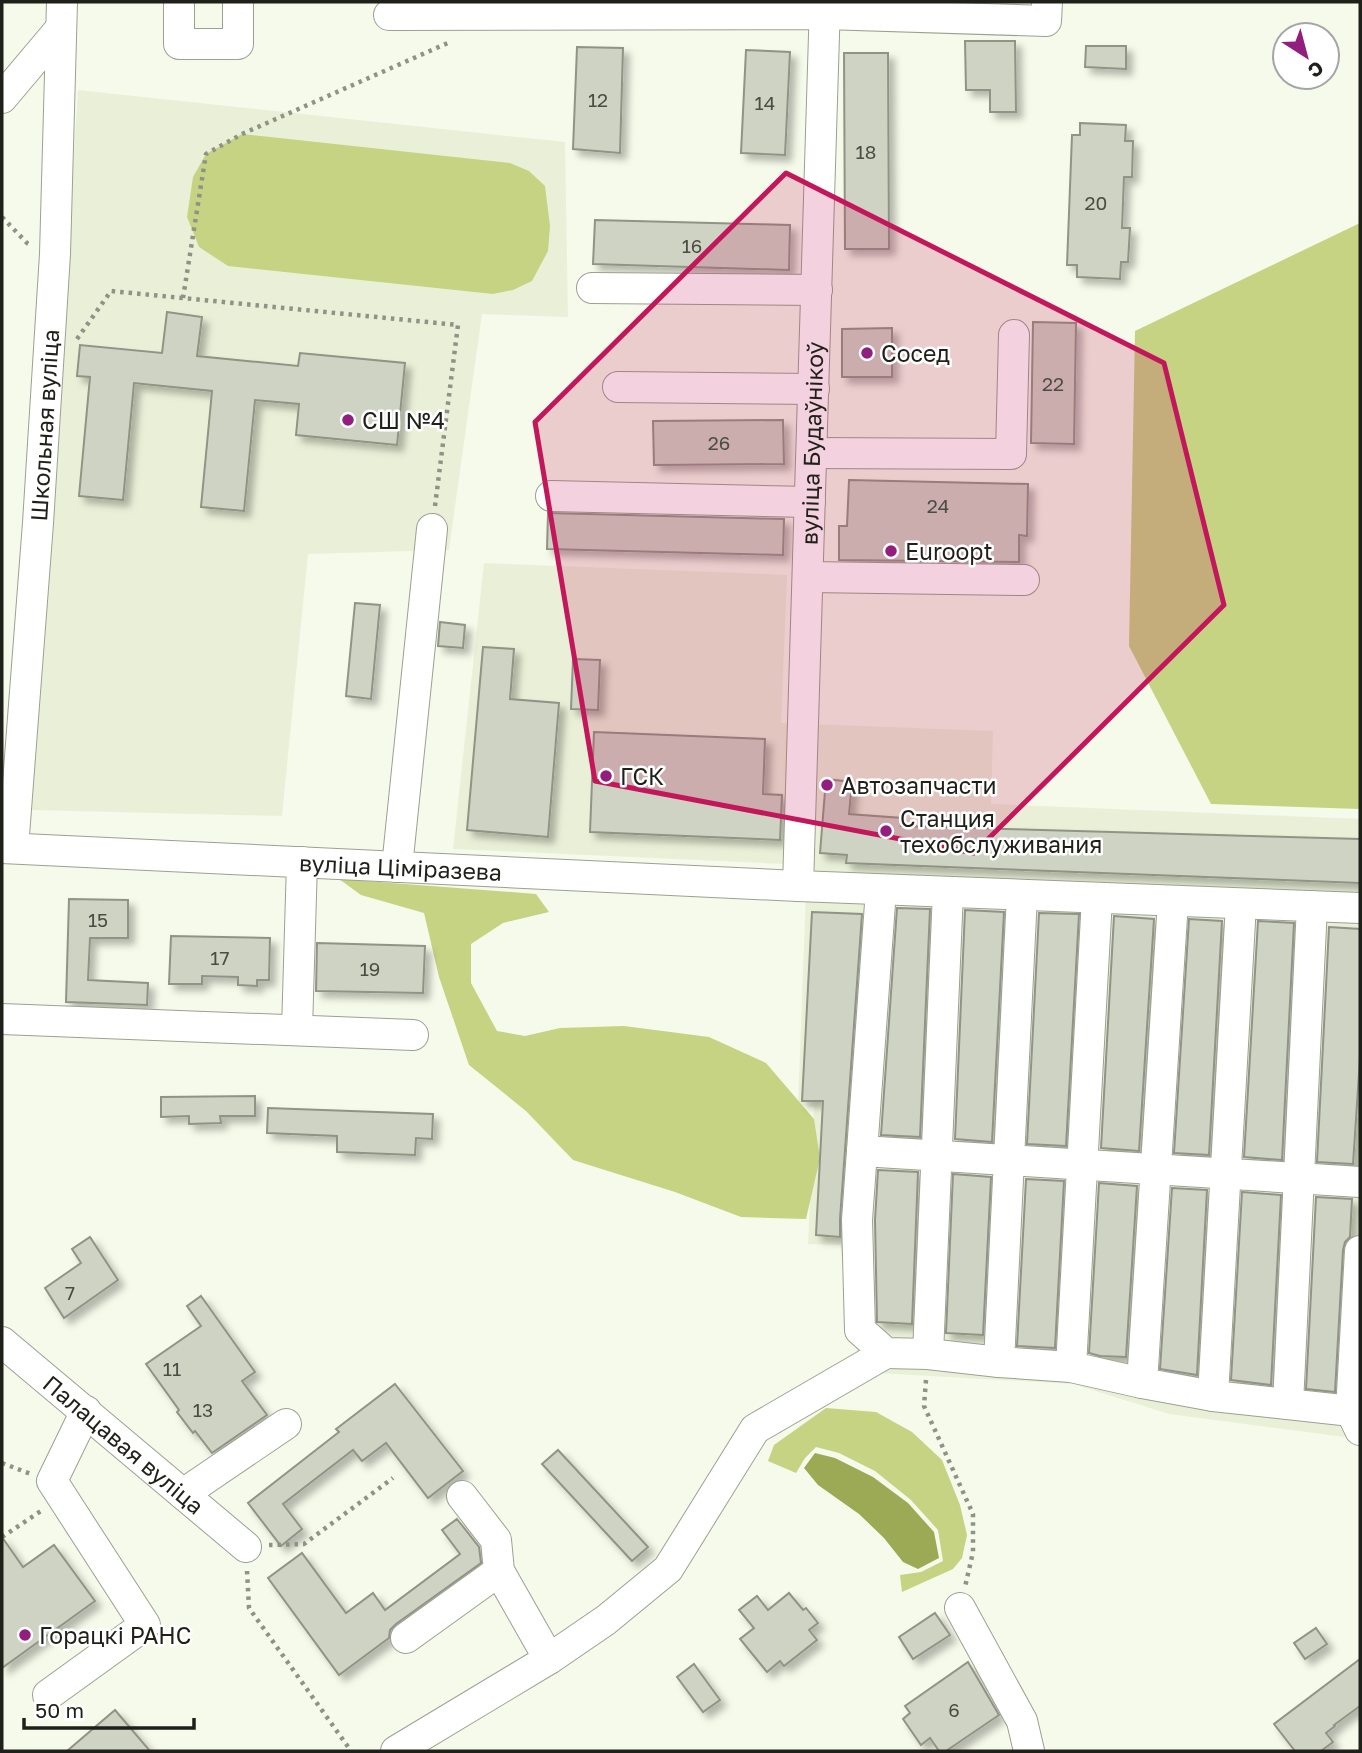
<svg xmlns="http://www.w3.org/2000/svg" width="1362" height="1753" viewBox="0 0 1362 1753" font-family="'Golos Text',sans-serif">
	<defs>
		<filter id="shadow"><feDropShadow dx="6" dy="6" stdDeviation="3.5" flood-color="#0004"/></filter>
	</defs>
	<rect width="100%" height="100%" fill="#f6faea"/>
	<g fill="#eaf0d8">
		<path d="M78 90 565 142 568 317 482 314 449 550 308 554 282 816 31 810Z"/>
		<path d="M484 563 787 575 781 723 993 731 991 804 1360 819V1439L1169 1414 1073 1384 860 1372 840 1245 808 1244 814 1107 798 1105 807 865 453 849Z"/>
	</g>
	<g fill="#c5d382">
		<path d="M242 134 510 163 529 171 545 186 550 226 548 251 532 281 513 290 493 294 228 266 199 247 187 217 193 177 206 154Z"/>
		<path d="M1360 223V809L1211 804 1129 646 1135 331Z"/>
		<path d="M339 879 536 894 549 912 503 923 471 944V983L497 1031 525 1036 560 1028 624 1026 709 1037 766 1063 814 1119 820 1158 806 1219 741 1217 675 1192 573 1160 526 1111 469 1065 439 977 424 913 361 895Z"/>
		<path d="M826 1408 876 1412 912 1432 942 1460 960 1505 967 1535 962 1558 953 1569 902 1592 900 1575 921 1572 943 1561 938 1530 911 1500 875 1471 839 1453 816 1447 805 1458 796 1473 768 1461 774 1445Z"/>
	</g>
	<path fill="#9caa55" d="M815 1453 835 1458 873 1477 908 1503 934 1532 939 1558 918 1569 903 1562 884 1538 859 1514 818 1485 804 1468Z"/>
	<g fill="#cfd3c3" stroke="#919485" stroke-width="2" filter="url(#shadow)">
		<path d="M965 41H1015L1016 112H990V90H966Z"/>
		<path d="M1086 46H1126V69L1085 67Z"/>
		<path d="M577 47 623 48 620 153 573 149Z"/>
		<path d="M746 50 790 52 785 155 741 153Z"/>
		<path d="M844 53H888L889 249H845Z"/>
		<path d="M1080 123 1126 125 1125 141H1133L1132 177H1124L1122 228H1130L1128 262H1121L1120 279 1077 277V265H1067L1072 135H1080Z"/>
		<path d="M595 220 790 225 789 270 593 264Z"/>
		<path d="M167 312 202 317 197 356 298 366 300 353 405 363 397 445 296 435 299 404 255 400 244 511 201 507 212 391 134 383 123 500 79 496 90 377 77 376 80 345 162 353Z"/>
		<path d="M1033 322 1076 323 1074 444 1031 443Z"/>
		<path d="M892 328V377H842V329Z"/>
		<path d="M783 420 784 464 654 465 653 421Z"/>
		<path d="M849 480 1028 484 1027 536 1019 535V562L839 560V526H847Z"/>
		<path d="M548 513 784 519 783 555 547 549Z"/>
		<path d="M355 603 380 605 371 699 346 696Z"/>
		<path d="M440 622 465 625 463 648 438 646Z"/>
		<path d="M483 647 514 649 510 699 559 703 548 837 467 830Z"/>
		<path d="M573 659 600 660 598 710 571 709Z"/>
		<path d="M594 732 765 739 763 794 782 795 780 840 590 832Z"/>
		<path d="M826 779 852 782 849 814 902 818 901 826 1360 839V883L846 863 847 855 820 853Z"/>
		<path d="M69 899 128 900V938H90L88 980 148 983 147 1005 66 1002Z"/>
		<path d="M897 908 930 909 920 1137 881 1135Z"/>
		<path d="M965 910 1004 912 992 1142 955 1139Z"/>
		<path d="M812 912 862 914 840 1219V1237L816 1235 823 1101H802Z"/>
		<path d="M1039 913 1079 914 1066 1146 1027 1144Z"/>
		<path d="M1114 916 1154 919 1139 1151 1101 1148Z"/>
		<path d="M1189 919 1222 921 1209 1155 1174 1153Z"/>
		<path d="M1258 921 1294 923 1282 1160 1244 1157Z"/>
		<path d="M1329 927 1360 929V1058L1353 1164 1317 1162Z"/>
		<path d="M171 936 270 938 269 980H257V986L238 985V977L202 976V984H169Z"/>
		<path d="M317 943 425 946 423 993 316 991Z"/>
		<path d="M255 1096V1116H220L221 1123 189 1124V1116L161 1117V1097Z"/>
		<path d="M268 1108 433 1114 432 1139 416 1138 415 1155 337 1152V1136L267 1133Z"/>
		<path d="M878 1170 918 1172 912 1324 877 1322 875 1220Z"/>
		<path d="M953 1174 991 1177 983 1335 946 1333Z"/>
		<path d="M1026 1179 1064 1181 1055 1348 1017 1346Z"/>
		<path d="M1099 1183 1137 1186 1126 1357 1100 1356 1089 1353Z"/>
		<path d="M1172 1188 1207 1190 1197 1375 1160 1369Z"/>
		<path d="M1242 1192 1281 1195 1271 1385 1231 1380Z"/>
		<path d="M1316 1197 1352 1199 1350 1237 1345 1242 1343 1250 1335 1392 1306 1389Z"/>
		<path d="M90 1237 118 1280 64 1318 45 1288 81 1263 72 1249Z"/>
		<path d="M201 1296 255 1372 242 1381 267 1415 212 1453 195 1431 193 1433 177 1412 179 1410 146 1364 201 1326 187 1306Z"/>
		<path d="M395 1384 463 1471 428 1498 386 1443 362 1461 353 1450 283 1504 302 1529 281 1546 248 1503 339 1432 336 1429Z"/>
		<path d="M558 1450 648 1547 632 1561 542 1464Z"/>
		<path d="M457 1519 479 1547 481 1563 396 1624 390 1630 389 1638 339 1675 268 1578 302 1553 346 1613 373 1593 385 1610 460 1554 442 1530Z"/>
		<path d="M2 1537 23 1567 54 1545 95 1601 2 1668Z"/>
		<path d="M789 1593 803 1610 806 1608 818 1623 809 1630 817 1640 784 1666 780 1661 767 1672 740 1639 754 1628 739 1610 757 1596 768 1610Z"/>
		<path d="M935 1613 950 1635 913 1659 899 1637Z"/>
		<path d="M1316 1628 1327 1644 1305 1659 1294 1643Z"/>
		<path d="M1360 1659V1706L1334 1725 1335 1726 1326 1733 1333 1742 1321 1751H1295L1274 1724Z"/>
		<path d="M968 1662 999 1715 946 1751H939L930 1738 921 1745 903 1719 910 1713 905 1706Z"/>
		<path d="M694 1664 720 1700 703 1712 677 1677Z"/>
		<path d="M115 1710 150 1751H67Z"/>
	</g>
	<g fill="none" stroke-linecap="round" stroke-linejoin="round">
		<g stroke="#9ca091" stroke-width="32">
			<g id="minor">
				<path d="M179 2V44H238V2"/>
				<path d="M389 15 824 14 1046 21 1047 2"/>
				<path d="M2 98 61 28"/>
				<path d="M592 288 817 290"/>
				<path d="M618 387 814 389"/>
				<path d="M812 453 1011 454 1014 335"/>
				<path d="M551 496 810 502"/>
				<path d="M808 577 1024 580"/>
				<path id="s1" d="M2 848 798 886 1360 908"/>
				<path id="s2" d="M13 848 38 523 55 254 62 2"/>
				<path d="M397 867 432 529"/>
				<path id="s3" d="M798 886 825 2"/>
				<path d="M881 890 857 1220 860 1330 886 1353 928 1354 999 1362 1071 1367 1142 1383 1213 1396 1351 1411"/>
				<path d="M2 1019 413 1035"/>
				<path d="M297 1030 302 862"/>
				<path d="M862 1151 1360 1182"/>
				<path d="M1360 1251 1351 1411 1360 1430"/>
				<path id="s4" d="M2 1342 246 1547"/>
				<path d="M928 1354 948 892"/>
				<path d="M999 1362 1022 895"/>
				<path d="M1071 1367 1097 898"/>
				<path d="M1142 1383 1173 901"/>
				<path d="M1213 1396 1241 904"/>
				<path d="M1288 1404 1312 906"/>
				<path d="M183 1494 286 1424"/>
				<path d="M462 1496 496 1540 499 1571 549 1659"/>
				<path d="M960 1608 1022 1721 1029 1751"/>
				<path d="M406 1638 499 1571"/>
				<path d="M48 1695 145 1625 52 1481 86 1411"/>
				<path d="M396 1751 549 1659 606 1620 668 1569 755 1429 886 1353"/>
			</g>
		</g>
		<g stroke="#8f9286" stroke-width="4.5" stroke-dasharray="3.5 5" stroke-linecap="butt">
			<path d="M2 217 27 243 31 245"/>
			<path d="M183 298 206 154 242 134 450 42"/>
			<path d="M77 339 111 291 458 325 435 506"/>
			<path d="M926 1380 924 1406 973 1514V1552L965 1587"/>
			<path d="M2 1463 31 1474"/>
			<path d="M2 1537 41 1511"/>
			<path d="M269 1545 304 1544 393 1478"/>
			<path d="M247 1571 249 1608 351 1751"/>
		</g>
		<use href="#minor" stroke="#fff" stroke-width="30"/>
	</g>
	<path fill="#c2185b" fill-opacity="0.2" stroke="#c2185b" stroke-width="5" stroke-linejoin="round" d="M786 173 1164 363 1224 605 974 853 595 781 535 422Z"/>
	<g fill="#921f7e" stroke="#fff" stroke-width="2.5">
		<circle cx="867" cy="353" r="7"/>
		<circle cx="348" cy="420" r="7"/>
		<circle cx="891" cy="551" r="7"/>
		<circle cx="606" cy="776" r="7"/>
		<circle cx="827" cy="785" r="7"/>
		<circle cx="886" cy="831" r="7"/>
		<circle cx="25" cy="1635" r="7"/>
	</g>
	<g text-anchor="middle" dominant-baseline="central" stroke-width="5" stroke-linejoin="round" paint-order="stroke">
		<g font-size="19" fill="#4b4d44">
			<text x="598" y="99">12</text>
			<text x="765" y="102">14</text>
			<text x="866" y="151">18</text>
			<text x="1096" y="202">20</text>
			<text x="692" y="245">16</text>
			<text x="1053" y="383">22</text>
			<text x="719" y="442">26</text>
			<text x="938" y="505">24</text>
			<text x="98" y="919">15</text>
			<text x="220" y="957">17</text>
			<text x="370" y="968">19</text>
			<text x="70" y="1292">7</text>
			<text x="172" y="1368">11</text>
			<text x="203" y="1409">13</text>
			<text x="954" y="1709">6</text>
		</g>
		<g font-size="23" fill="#1f201a" stroke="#fff" text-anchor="start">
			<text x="881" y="353">Сосед</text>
			<text x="362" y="420">СШ №4</text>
			<text x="905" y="551">Euroopt</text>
			<text x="620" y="776">ГСК</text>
			<text x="841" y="785">Автозапчасти</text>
			<text x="900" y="818">Станция<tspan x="900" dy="26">техобслуживания</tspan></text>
			<text x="39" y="1635">Горацкі РАНС</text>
		</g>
		<g font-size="23" fill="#1f201a" stroke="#fff">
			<text stroke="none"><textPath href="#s2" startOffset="424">Школьная вуліца</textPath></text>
			<text stroke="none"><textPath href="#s3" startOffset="443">вуліца Будаўнікоў</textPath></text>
			<text stroke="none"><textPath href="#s1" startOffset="399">вуліца Ціміразева</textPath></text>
			<text stroke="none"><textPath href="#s4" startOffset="159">Палацавая вуліца</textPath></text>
		</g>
	</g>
	<rect width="1362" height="1753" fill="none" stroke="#1f201a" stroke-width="7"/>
	<g transform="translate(1306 56) rotate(144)"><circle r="33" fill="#ffffff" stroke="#a5a6a3" stroke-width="2"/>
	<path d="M0-5L12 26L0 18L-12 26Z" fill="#921f7e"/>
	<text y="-10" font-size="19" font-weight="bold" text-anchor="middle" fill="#1f201a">С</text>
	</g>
	<path d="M24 1718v10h170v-10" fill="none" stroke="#1f201a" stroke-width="3.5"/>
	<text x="35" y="1718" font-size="21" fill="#1f201a" stroke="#ffffff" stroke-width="5" paint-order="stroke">50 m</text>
</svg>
